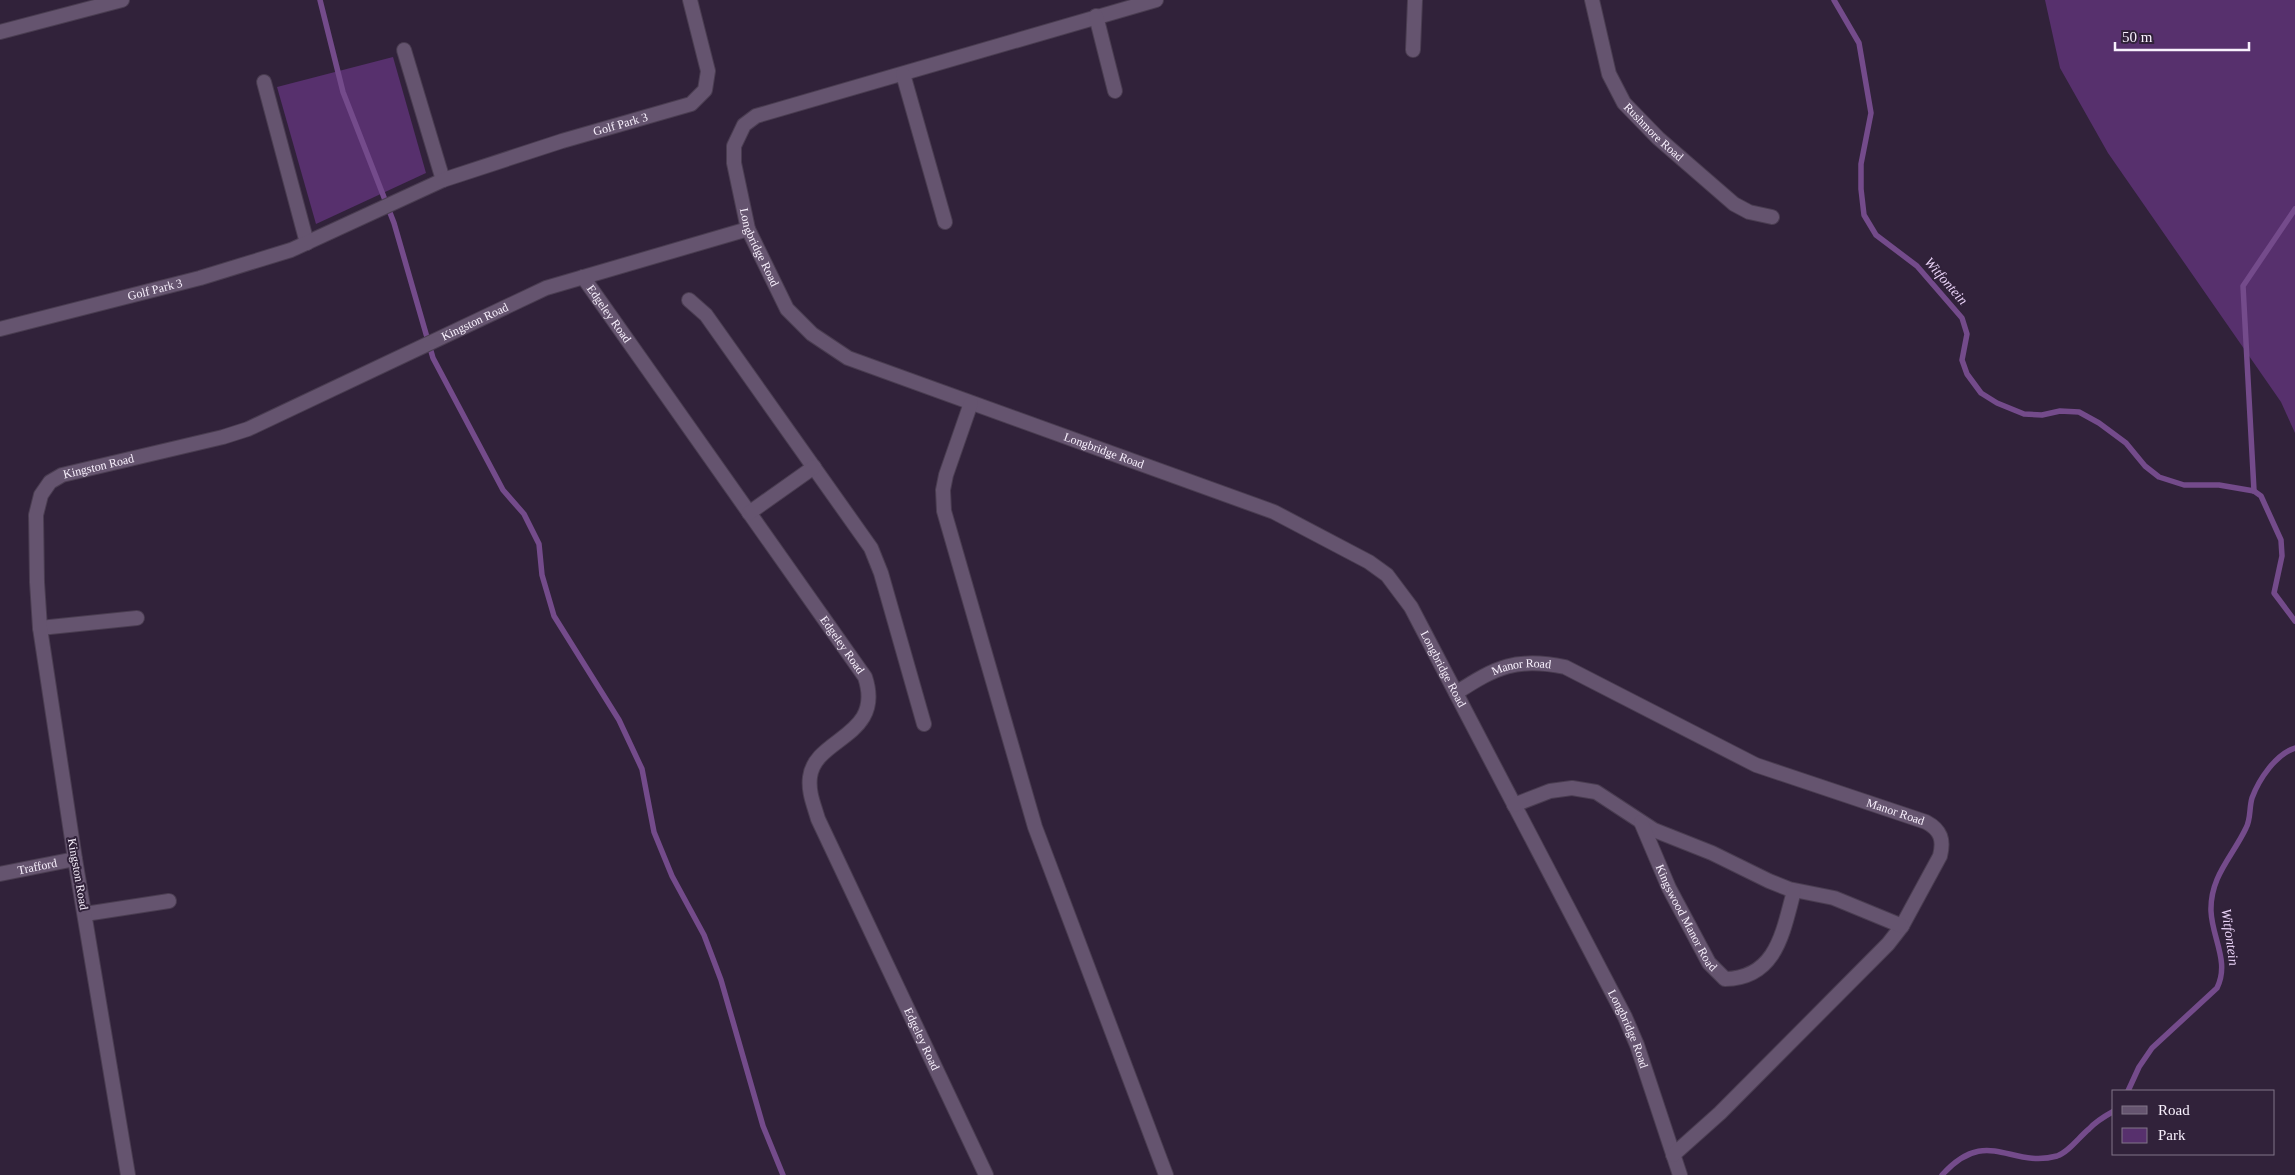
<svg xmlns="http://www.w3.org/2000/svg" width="2295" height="1175" viewBox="0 0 2295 1175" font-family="Georgia,serif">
	<rect width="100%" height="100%" fill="#31223a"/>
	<g fill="#57306d">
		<path d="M2045 0H2295V433L2281 402 2108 153 2060 68Z"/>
		<path d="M393 57 426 173 316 224 277 87Z"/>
	</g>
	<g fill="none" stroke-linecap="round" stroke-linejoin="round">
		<g stroke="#744b8b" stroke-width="5.5">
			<path d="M320 0 343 92 394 223 433 358 503 490 524 514 539 544 542 575 554 616 619 720 642 769 654 832 672 876 704 935 721 980 763 1126 783 1175"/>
			<path d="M1834 0 1859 43 1871 113 1861 164V189L1864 215 1876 235 1917 266 1962 318 1967 334 1962 360 1967 374 1981 393 1997 403 2024 414 2042 415 2060 411 2079 412 2099 423 2126 443 2145 466 2159 477 2184 485H2219L2254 491 2261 496 2281 540 2282 556 2274 593 2295 621"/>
			<path d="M2254 491 2243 286 2295 209"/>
			<path d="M2128 1091 2139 1067 2152 1048 2217 988C2230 962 2212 938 2211 911 2210 876 2233 856 2246 828 2251 819 2249 808 2252 798 2259 779 2276 754 2295 748"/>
			<path d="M1942 1175C1987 1125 2010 1169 2057 1156 2069 1152 2079 1137 2089 1129 2096 1121 2105 1116 2114 1111"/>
		</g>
		<g stroke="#4a3d51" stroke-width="16">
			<g id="minor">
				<path id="s1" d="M1156 0 756 116 744 125 734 146V163L748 229 787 309 812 334 848 358 1274 512 1369 562 1387 575 1411 607 1625 1017 1637 1045 1680 1175"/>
				<path id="s2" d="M1592 0 1609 74 1624 103 1658 138 1734 204 1749 212 1772 217"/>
				<path d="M1096 16 1115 91"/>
				<path d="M0 32 122 0"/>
				<path d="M404 50 443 180"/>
				<path d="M1413 50 1415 0"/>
				<path d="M903 74 945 222"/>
				<path d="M264 82 307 243"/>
				<path id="s3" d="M583 277 865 677C885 737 815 737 810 777 808 792 814 805 818 819L986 1175"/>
				<path d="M689 300 706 315 871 548 881 573 924 724"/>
				<path id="s4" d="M0 329 200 278 291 250 443 180 562 141 691 104 705 90 708 71 690 0"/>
				<path d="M971 403 946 475 943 490 944 511 1035 827 1166 1175"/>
				<path d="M749 513 814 467"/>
				<path d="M40 628 137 618"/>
				<path id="s5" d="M1456 693C1496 667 1516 657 1565 667L1756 765 1926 822C1941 830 1944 840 1940 856L1902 926 1888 944 1720 1113 1673 1155"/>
				<path d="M1514 805 1550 791 1572 788 1596 792 1654 830 1712 853 1769 881 1789 889 1834 898 1902 926"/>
				<path id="s6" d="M1641 822 1669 888 1709 963 1725 979C1777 978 1783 931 1794 891"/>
				<path id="s7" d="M0 874 75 859"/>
				<path d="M85 914 169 901"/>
				<path id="s8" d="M128 1175 75 859 40 628 37 582 36 515 41 495 50 482 62 475 223 437 248 429 546 288 748 229"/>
			</g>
		</g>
		<use href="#minor" stroke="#65546f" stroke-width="14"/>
	</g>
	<g text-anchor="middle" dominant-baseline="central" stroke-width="4" stroke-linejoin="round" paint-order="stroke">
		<g font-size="12" fill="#f8f0fd" stroke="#31223a">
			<text stroke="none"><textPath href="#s4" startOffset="655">Golf Park 3</textPath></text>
			<text stroke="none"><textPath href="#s2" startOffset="150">Rushmore Road</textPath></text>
			<text stroke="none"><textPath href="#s1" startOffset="560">Longbridge Road</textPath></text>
			<text stroke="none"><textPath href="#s4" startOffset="160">Golf Park 3</textPath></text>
			<text stroke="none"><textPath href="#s3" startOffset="45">Edgeley Road</textPath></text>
			<text stroke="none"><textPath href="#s8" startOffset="1160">Kingston Road</textPath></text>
			<text stroke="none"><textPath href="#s1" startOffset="979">Longbridge Road</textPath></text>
			<text stroke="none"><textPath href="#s8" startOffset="755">Kingston Road</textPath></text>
			<text stroke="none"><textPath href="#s3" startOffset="450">Edgeley Road</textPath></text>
			<text stroke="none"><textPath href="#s1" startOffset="1399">Longbridge Road</textPath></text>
			<text stroke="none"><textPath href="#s5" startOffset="72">Manor Road</textPath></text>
			<text stroke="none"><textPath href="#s5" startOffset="478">Manor Road</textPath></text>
			<text stroke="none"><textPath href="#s7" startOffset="38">Trafford</textPath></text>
			<text transform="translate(78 874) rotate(80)">Kingston Road</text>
			<text stroke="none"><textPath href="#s6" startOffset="106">Kingswood Manor Road</textPath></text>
			<text stroke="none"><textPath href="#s1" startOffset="1804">Longbridge Road</textPath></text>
			<text stroke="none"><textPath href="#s3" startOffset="899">Edgeley Road</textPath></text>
		</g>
		<g font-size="14" font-style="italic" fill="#ecd5fa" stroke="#31223a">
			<text transform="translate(1946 281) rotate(49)">Witfontein</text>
			<text transform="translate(2230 937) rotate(82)">Witfontein</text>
		</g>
	</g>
	<rect x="2112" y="1090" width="162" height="65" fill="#31223a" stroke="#817488"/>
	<rect x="2122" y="1106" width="25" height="8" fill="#65546f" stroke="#817488"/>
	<text x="2158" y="1115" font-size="15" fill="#f8f0fd">Road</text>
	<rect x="2122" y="1128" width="25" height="15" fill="#57306d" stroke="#817488"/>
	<text x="2158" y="1140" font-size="15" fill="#f8f0fd">Park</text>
	<path d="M2115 42v8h134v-8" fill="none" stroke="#f8f0fd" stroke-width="2.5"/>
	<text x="2122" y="42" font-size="15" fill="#f8f0fd" stroke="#31223a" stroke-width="4" paint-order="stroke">50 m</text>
</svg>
